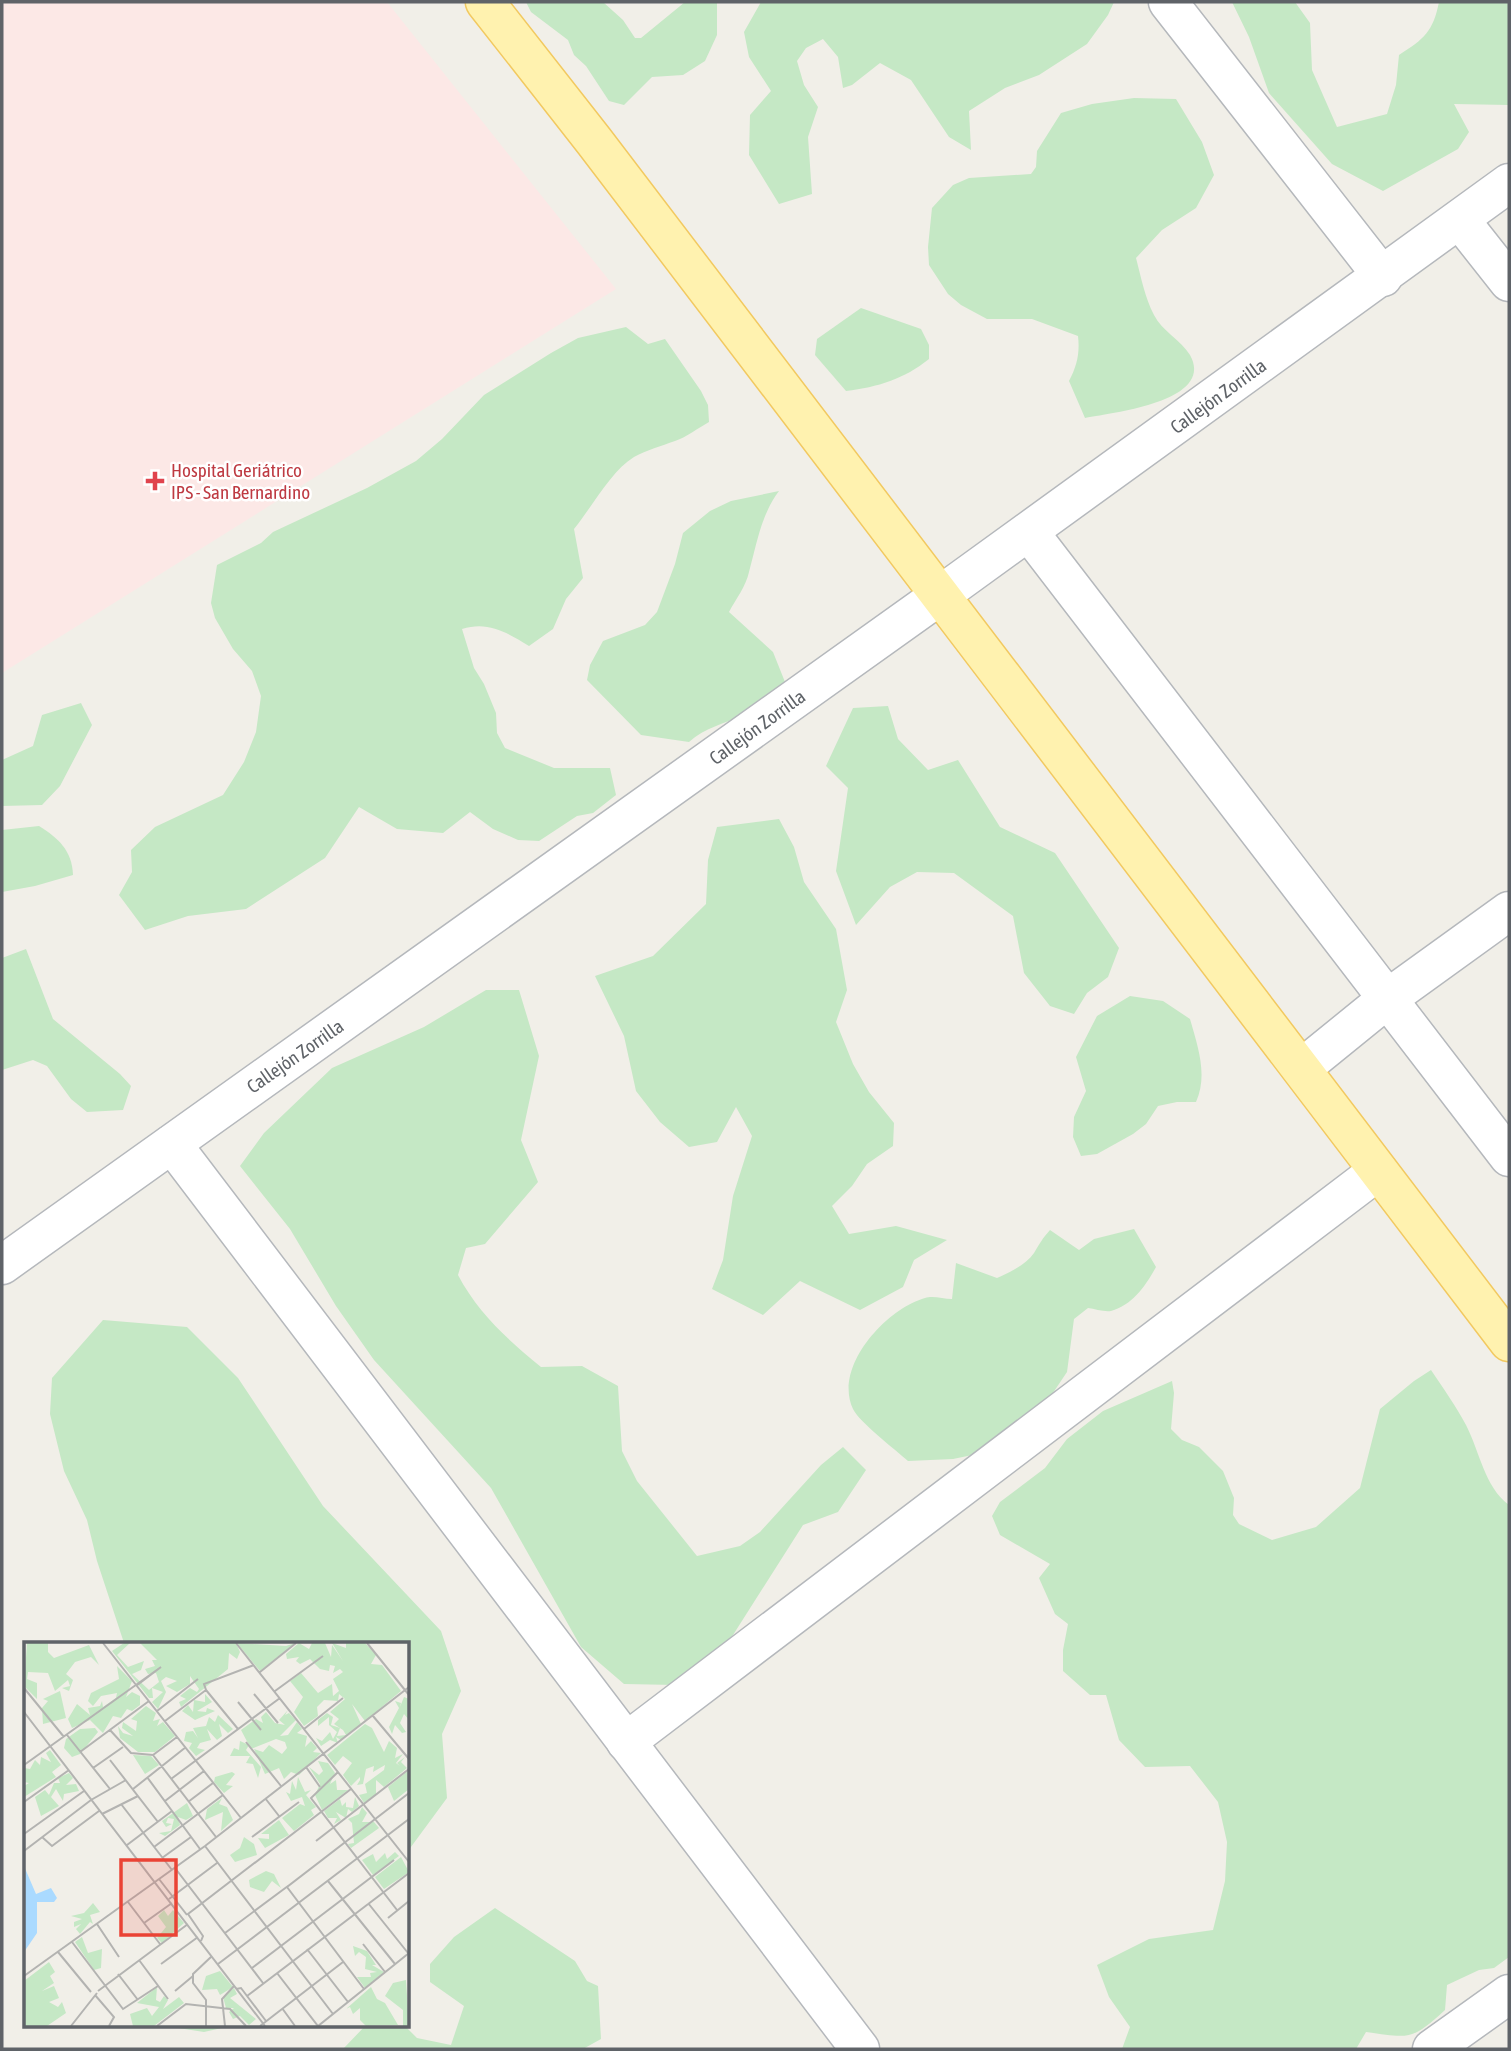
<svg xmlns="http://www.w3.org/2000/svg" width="1511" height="2051" viewBox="0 0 1511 2051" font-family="'Asap Condensed',sans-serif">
	<rect width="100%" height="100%" fill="#f1efe8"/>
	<path fill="#fce8e6" d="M2 2H387L616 289 2 673Z"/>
	<g fill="#c5e8c5">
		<path d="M526 2H603L623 20 635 38H641L685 2H717V35L705 61 683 75 652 77 624 105 609 101 586 66 574 55 568 40 531 12Z"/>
		<path d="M761 2H1114L1108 15 1087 44 1039 75 1005 88 969 111 971 150 949 137 911 80 880 63 852 85 843 88 838 57 823 39 806 48 797 61 804 85 818 107 808 137 812 194 779 204 749 155 750 115 771 91 749 57 744 32Z"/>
		<path d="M1232 2H1295L1310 23 1312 70 1337 127 1387 114 1396 85 1399 55C1424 39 1433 32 1439 2H1509V105L1454 104 1469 132 1458 149 1383 191 1332 164 1269 93 1249 37Z"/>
		<path d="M1134 98 1176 99 1202 142 1214 175 1196 208 1162 230 1136 258C1141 277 1145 298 1154 315 1162 331 1181 340 1190 355 1216 402 1111 413 1085 418L1069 381C1077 366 1080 353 1078 336L1032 319H987L961 305 948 294 929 265 928 247 932 208 953 185 969 178 1031 174 1036 167 1037 151 1061 113 1092 104Z"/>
		<path d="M861 308 921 329 929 345V359C904 379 878 387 846 391L815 355 817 339Z"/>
		<path d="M626 327 648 344 665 339 701 391 708 405 709 422C698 428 687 437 675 441 661 446 647 450 634 457 611 471 592 507 574 529L583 578 566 599 553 629 529 646C506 632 488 621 462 629L474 668 484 684 496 713 497 733 505 748 554 768H610L616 795 593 813 577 816 539 841 518 840 493 829 470 812 443 833 397 829 359 807 325 858 246 909 188 916 145 930 119 895 132 872 131 850 155 827 223 795 244 762 256 732 261 696 252 671 233 649 215 618 211 603 217 565 261 543 273 532 367 488 416 461 442 439 484 395 551 353 578 338Z"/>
		<path d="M779 491C761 515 757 543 749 572 746 586 736 599 729 612L773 652 785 682C772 694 760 706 745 714 725 724 705 727 689 742L641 735 587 680 590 665 603 641 645 625 657 612 675 564 683 533 710 511 731 501Z"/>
		<path d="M81 703 92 725 60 786 42 805 2 806V760L33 746 42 715Z"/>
		<path d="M888 706 898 739 928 770 958 760 1000 827 1055 853 1119 948 1108 977 1087 993 1074 1014 1050 1006 1024 973 1013 916 954 873 917 872 890 887 856 925 836 871 848 788 826 766 853 708Z"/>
		<path d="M779 819 794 847 804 882 836 929 847 990 836 1022 853 1064 869 1092 894 1123 893 1146 867 1164 852 1186 832 1206 849 1234 896 1226 947 1240 914 1260 903 1287 860 1310 800 1281 763 1315 712 1289 723 1260 733 1196 752 1136 736 1107 717 1142 689 1147 660 1122 636 1091 624 1036 595 976 653 956 706 904 708 860 717 827Z"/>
		<path d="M39 826C58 838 72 850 73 875L35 886 2 892V830Z"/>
		<path d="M26 949 53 1019 120 1074 131 1086 123 1110 87 1112 71 1099 47 1066 33 1060 2 1070V958Z"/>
		<path d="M486 990H519L539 1056 521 1140 538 1182 485 1244 466 1248 458 1275C478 1313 508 1340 541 1367L582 1366 618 1386 622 1451 637 1481 697 1556 740 1546 760 1532 821 1465 843 1447 866 1470 838 1512 803 1525 733 1635 702 1667 676 1685 624 1684 581 1647 491 1488 374 1360 336 1306 290 1229 240 1166 264 1133 332 1068 424 1027Z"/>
		<path d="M1130 996 1163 1001 1190 1019C1198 1047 1208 1075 1196 1102H1177L1158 1106 1146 1124 1133 1134 1097 1154 1081 1156 1073 1137 1074 1117 1086 1091 1076 1057 1097 1016Z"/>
		<path d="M1134 1229 1156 1267C1146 1285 1133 1305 1111 1311 1104 1312 1095 1309 1088 1308L1074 1319 1067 1372 1028 1430 982 1453 953 1459 908 1461C896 1450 859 1422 853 1409 833 1367 886 1309 925 1298 933 1295 943 1299 952 1299L956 1263 997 1278C1010 1272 1026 1265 1034 1253 1040 1243 1042 1239 1050 1230L1079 1250 1094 1239Z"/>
		<path d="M103 1320 187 1327 238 1378 323 1506 441 1631 461 1691 442 1734 447 1798 408 1851V1643H124L97 1561 87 1520 64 1471 50 1414 52 1378Z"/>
		<path d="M1431 1370C1443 1388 1456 1406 1466 1425 1480 1452 1484 1486 1509 1505V1957L1494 1968 1479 1970 1447 1985 1445 2010C1411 2041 1410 2038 1366 2032L1356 2049H1122L1130 2027 1109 1997 1097 1965 1149 1939 1213 1930 1225 1881 1227 1842 1218 1802 1190 1766 1145 1767 1119 1740 1106 1695H1090L1063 1671V1650L1068 1624 1055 1614 1039 1578 1050 1564 1000 1535 992 1516 1000 1502 1045 1468 1067 1439 1103 1411 1172 1381 1174 1393 1171 1429 1182 1440 1199 1447 1223 1471 1234 1498 1233 1515 1239 1524 1272 1540 1316 1527 1360 1488 1380 1409 1414 1381Z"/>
		<path d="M495 1908 575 1961 587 1981 598 1986 601 2039 583 2049H343L366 2025H404L417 2038 451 2045 464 2006 430 1982V1964L454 1937Z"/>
		<path d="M159 2025H235L204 2032Z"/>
	</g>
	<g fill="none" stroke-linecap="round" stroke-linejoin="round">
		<g stroke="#b5b8bc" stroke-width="41">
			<g id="minor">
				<path d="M1168 2 1383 277"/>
				<path d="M1460 220 1509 282"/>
				<path d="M1029 532 1509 1157"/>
				<path d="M1302 1068 1387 999 1509 911"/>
				<path d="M172 1144 860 2049"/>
				<path d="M2 1265 939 596"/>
				<path d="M626 1742 1378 1171"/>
				<path d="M1432 2049 1509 1994"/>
			</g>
		</g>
		<g stroke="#b5b8bc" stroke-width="41">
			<path id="tertiary" d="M939 596 1509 183"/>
		</g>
		<g stroke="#f2c960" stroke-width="41">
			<path id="primary" d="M485 2 594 141 1509 1342"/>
		</g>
		<use href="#minor" stroke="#fff" stroke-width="38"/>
		<use href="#tertiary" stroke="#fff" stroke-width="38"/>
		<use href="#primary" stroke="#fff2af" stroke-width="38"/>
	</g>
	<path fill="#e0444e" stroke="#fff" stroke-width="2.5" d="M151.5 470.5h7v7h7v7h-7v7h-7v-7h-7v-7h7z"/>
	<g text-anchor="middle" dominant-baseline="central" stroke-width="5" stroke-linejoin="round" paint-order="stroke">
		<g font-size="19" fill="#5f6368" stroke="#fff">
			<text transform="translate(1218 396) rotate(-36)">Callejón Zorrilla</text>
			<text transform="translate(757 727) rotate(-36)">Callejón Zorrilla</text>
			<text transform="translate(295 1056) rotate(-35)">Callejón Zorrilla</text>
		</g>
		<g font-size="19" fill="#be3a42" stroke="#fff" text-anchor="start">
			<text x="171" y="470">Hospital Geriátrico<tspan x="171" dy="22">IPS - San Bernardino</tspan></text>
		</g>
	</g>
	<g transform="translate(24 1642)">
		<rect width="385" height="385" fill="#f1efe8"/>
		<path d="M3 1H24V10L30 16 65 3 75 23 67 15 51 20 42 32 49 38 45 49 38 46 46 44 44 38 31 49 24 31 4 30 3 37 13 41V57L0 44ZM100 1H106L93 13 104 25 120 19 117 28 108 32 125 48 135 40 132 31 124 32 121 27 131 24 128 18H133L116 1H212L216 10 213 17 205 11 204 27 157 65 155 60 162 57 156 54 166 46 173 50 175 47 166 34V42L153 50 142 44 153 39 142 35 137 39 142 50 134 67 128 60 139 50 128 46 129 56H125L88 9ZM213 1 262 4 271 1 236 29ZM275 1 285 7 288 1H301L307 15 308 3 319 19 308 1 322 6V1H341L352 13 347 22 358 23 377 49 341 79 328 62 337 82 317 98 312 95 314 101 306 98 297 104 292 96 298 99 306 90 309 97 313 90 305 83V75L294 84V78L303 71 309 75 307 83 316 86 313 94 322 93 319 88 310 82 315 77 306 70 321 57 315 52 314 59 300 58 293 65 294 74 280 84 270 70 279 55 266 39 277 31 294 51 308 42 309 54 315 49 309 37 319 30 316 27 309 31 311 24 306 23 305 29 296 27 286 17 276 22 272 19 275 15 263 17 262 12ZM93 24 108 39 102 55 108 50 116 54V63L108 69 103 67 97 76 89 74 79 91 66 78 48 86 44 77 53 62 66 73 64 66 76 64 78 59 79 65 92 56 93 51 77 54 69 64 64 59 67 51 95 37ZM36 49 42 76 19 82 18 66 24 59 19 57ZM181 52 188 60 173 69 182 70 183 66 191 69 171 78 158 69 164 63 169 70 170 58 181 60ZM380 55 385 57V78L380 72 376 81 382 90 378 91 371 83 368 92 365 85 375 66 371 59 377 61 376 65ZM122 64 132 71 129 79 136 77 133 84 139 80 151 94 131 110H114L96 96 94 84 99 91 109 94 98 86 99 80 112 89 113 79 107 77ZM264 68 261 73 265 71 272 78 256 94 264 93 273 80 278 87 273 91 283 94 281 105 287 99 293 106 289 110 297 111 275 133 267 130 260 137 255 126 241 132 230 107 239 110 245 103 258 112 263 106 261 100 252 97 227 107 217 88 232 77 239 81 237 75 242 70 251 81 261 83 255 78ZM194 73 209 87 204 91 195 82 198 94 193 98 183 87 187 98 176 101 173 106 181 108 172 114 165 106 168 101 160 99 162 90 169 89 174 96 169 86 182 84 185 75 191 80ZM341 82 348 86 360 110 365 99 373 106 371 116 379 112 372 121 376 124 373 121 381 115 377 120 383 126 360 145 352 138V152L340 161 335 153 343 151 341 142 360 128 361 123 349 130 350 124 342 127 339 142 333 143 336 138V135L327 144 319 133 328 121 319 114 311 123 303 113ZM56 87 71 86 74 90 56 112 48 115 40 106 42 97ZM216 99 225 103 222 108 237 125 234 136 229 122 222 121 226 114H206L210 106 215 108ZM26 108 37 123 28 130 32 135 0 155V144L5 141 0 140V126L6 127 11 118 16 123 17 115 27 120 22 111ZM109 113 127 114 135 123 121 132ZM294 119 304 121 311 131 306 142 312 138 313 148H324L298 168 291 153 296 142 285 125 295 133 299 129ZM385 128V147L370 159 364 145ZM208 130 211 132 202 143 209 144 200 151 190 140 191 135ZM45 131 49 136 42 143 52 142 55 149 40 152 39 159 32 147 27 155 35 164 17 174 11 155 21 148 25 153 30 141H36L34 136ZM274 135 281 150 287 148 282 153 292 165 287 168 290 173 270 189 258 176 276 162 281 164 278 155 267 159 262 150 266 152 268 139 272 148ZM331 155 335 164 328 170 324 167 322 176 312 170 317 178 310 182 313 176H304L300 169 316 157 318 164 322 160V165L329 166ZM198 156 195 162 203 165 209 178 197 189 199 170 181 178 183 167ZM163 161 169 174 162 178 154 175 156 183 141 194 135 191 147 189 150 177 144 176 142 181 148 182 142 185 138 179ZM338 165 343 171 338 180H350L355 186 327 206 324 202 330 201 328 181 324 177 335 172ZM255 178 265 193 241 206 234 196 245 197V192H237ZM220 195 230 202 233 213 211 220 206 213 216 206ZM371 210 375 214 349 233 338 218 349 212 352 220 361 211 363 217ZM377 215 385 230 360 247 351 235ZM242 229 250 232 257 246 248 239 240 250 226 245 225 238ZM69 261 76 270 66 273 69 282 66 280 56 292 52 287 57 282 50 285V280L58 277 47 274 60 271ZM140 268 144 274 149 268 160 281 138 301 133 296 142 285 134 274ZM58 295 64 311 78 307 77 326 70 328 51 300ZM329 304 343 309 352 323H348L360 330 341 346 333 335H347L346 331 353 330 341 327 342 315 335 310 331 314ZM25 320 31 330 26 334 30 341 18 349 30 344 35 356 25 360 34 365 38 360 42 371 23 384H0V339ZM196 329 209 345 196 353 193 347 178 348 182 334ZM382 338 385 384H379V368L361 354 369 341ZM133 345 132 358 136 360 140 354 144 358 139 367 155 355 160 361 130 384H109L106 372 123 366 128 374 135 365 113 361ZM347 345 353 357 361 361 374 383 342 384 336 378V366L329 372 326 365 322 367ZM210 346 213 352 206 356 232 377 225 383 216 374 209 377 205 370 210 366H202L199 355Z" fill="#c5e8c5"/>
		<path d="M0 224 12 252 27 246 33 256 30 260H13V291L0 310Z" fill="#aadaff"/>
		<path fill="none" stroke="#b3b3b1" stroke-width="2" d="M79 1 217 176M212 1 385 220M343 1 385 53M236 30 272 1M0 46 40 95M182 48 214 87M251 49 299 14M230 52 254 81M214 60 237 88M133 69 174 37M0 70 241 384M349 74 385 117M141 79 182 48 180 42 230 23M280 87 319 56M86 88 107 111 129 113 153 95M43 93 86 147M222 100 257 144M56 110 125 59M129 113 192 195M86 118 134 180M0 123 137 25 112 44M282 125 296 145M69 126 99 105M314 130 287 156 373 268M123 135 176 207M147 137 256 56M109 147 162 105M241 156 255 174M141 159 180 129M0 160 45 128M164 160 189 141M97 162 148 228M78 172 114 154M0 192 60 149M18 195 28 204 75 169M228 195 275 160M292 199 385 127M103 203 148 169M181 204 309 372M130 205 199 153M0 209 67 158 102 138M138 216 167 195M151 226 239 341M135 237 163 273M304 239 371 322M145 257 193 221M104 260 136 302M344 261 384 311M364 276 385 259M120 281 148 261M73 282 95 315M201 291 264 244M177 299 179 294 164 272 327 147M48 300 99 367 134 344M339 302 361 330M283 307 324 360M34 310 67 350M115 318 144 357M137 322 174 295M194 322 385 177M228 326 370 218M253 331 294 384 385 311M94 332 114 358M0 334 181 204 385 45M212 347 217 346 242 379M340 347 263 245 385 151M74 349 164 282M151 349 169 334M71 353 90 375 85 384M223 354 385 231M258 366 271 384M47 384 73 351M133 384 162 362 206 367 222 384M182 384V358L169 341V332L188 314M201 384 198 357 210 344M236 384 319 320"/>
		<path fill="#ea4335" fill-opacity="0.15" stroke="#ea4335" stroke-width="3.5" d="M97 218H152V293H97Z"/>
		<rect width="385" height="385" fill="none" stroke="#5f6368" stroke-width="3.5"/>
	</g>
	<rect width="1511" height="2051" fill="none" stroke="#5f6368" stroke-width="7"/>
</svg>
